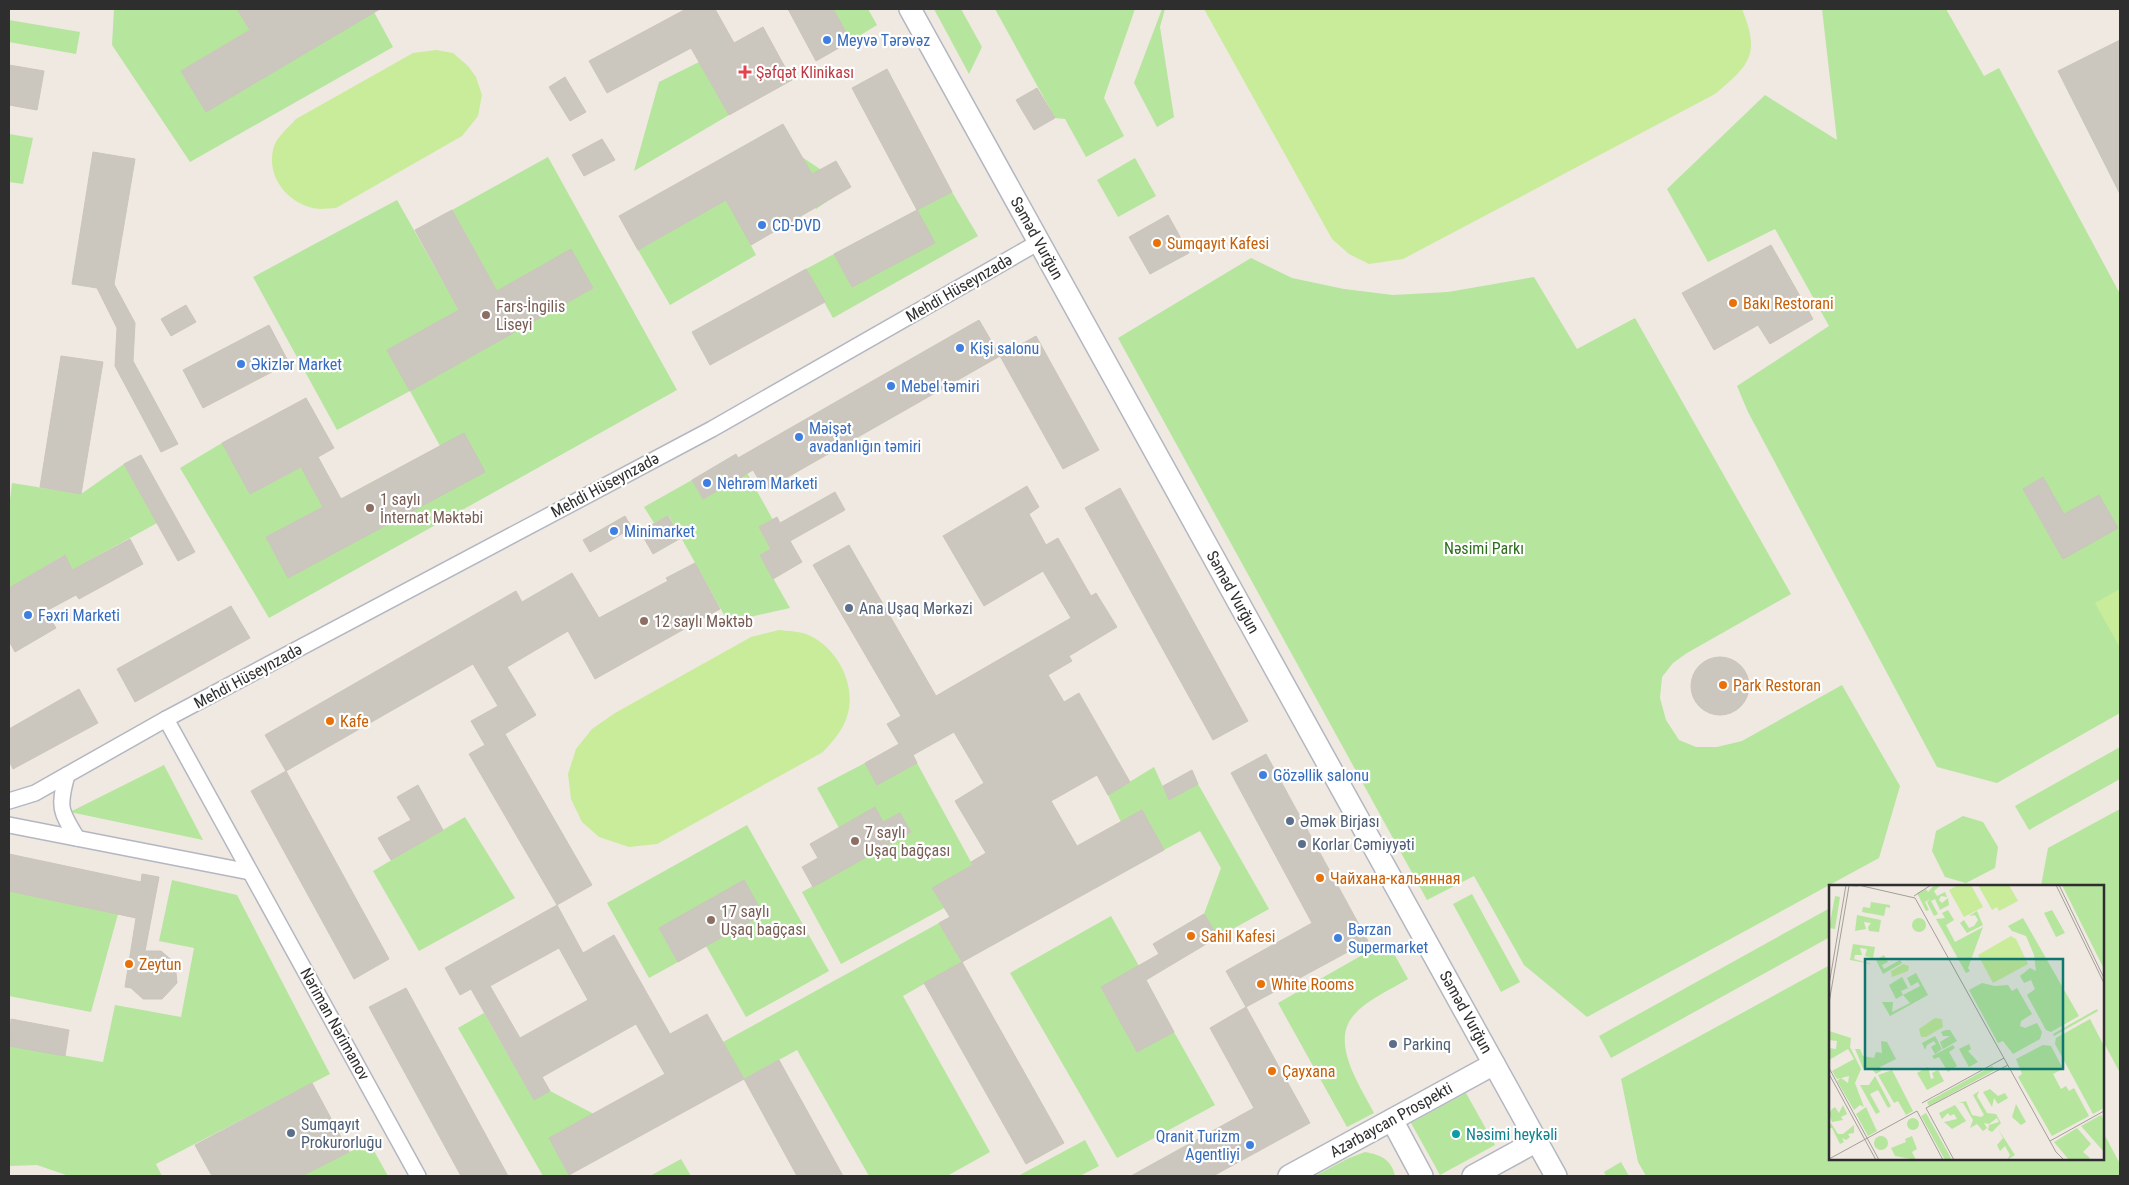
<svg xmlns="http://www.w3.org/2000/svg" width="2129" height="1185" viewBox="0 0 2129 1185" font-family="'Roboto Condensed',sans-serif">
	<rect width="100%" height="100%" fill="#efe9e1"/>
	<g fill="#b6e59e">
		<path d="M114 9H237L250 30 181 71 206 111 374 12 393 47 190 162 112 45Z"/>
		<path d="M833 9H868L877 25 851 41Z"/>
		<path d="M934 9H961L982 47 969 74Z"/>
		<path d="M995 9H1135L1104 98 1124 136 1086 157 1065 119 1055 118Z"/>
		<path d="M1162 9H1165L1160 27 1174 117 1157 127 1134 83Z"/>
		<path d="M1822 9H1946L1984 76 1999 68 2120 294V713L1997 783 1937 767 1748 412 1737 386 1829 326 1775 229 1708 262 1667 189 1765 95 1837 140Z"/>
		<path d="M9 20 80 32 76 54 9 42Z"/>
		<path d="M699 62 729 115 634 171 659 82Z"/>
		<path d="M9 134 33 138 23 184 9 182Z"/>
		<path d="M548 157 677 390 269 618 180 468 222 443 250 494 301 467 323 507 266 537 288 578 440 446 410 391 337 430 253 277 397 200 459 310 387 350 410 390 497 291 452 210Z"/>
		<path d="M802 157 820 169 835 196 816 209 803 185 738 221 756 255 670 305 638 250Z"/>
		<path d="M1135 158 1156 196 1118 217 1097 180Z"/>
		<path d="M952 192 978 236 833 318 806 269 834 254 852 287 917 210Z"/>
		<path d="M1251 258 1292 278 1344 289 1393 295 1448 292 1534 277 1577 349 1635 318 1791 594 1687 653 1673 663 1662 677 1660 698 1666 720 1679 740 1696 747H1717L1742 741 1842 685 1900 786 1879 858 1587 1017 1524 965 1474 876 1427 900 1118 338Z"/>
		<path d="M124 464 157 523 72 570 64 555 9 588V508L12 483 81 494Z"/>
		<path d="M747 473 773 520 759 527 771 549 760 555 790 608 728 622 669 516 654 523 644 507 692 480 703 499Z"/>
		<path d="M2120 747V779L2029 830 2015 806Z"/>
		<path d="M865 763 877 785 917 763 984 886 932 888 944 908 841 964 802 892 911 832 900 813 883 822 875 808 839 828 817 788Z"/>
		<path d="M164 765 203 840 70 812Z"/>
		<path d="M1154 767 1169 800 1198 784 1269 909 1218 937 1204 914 1221 868 1200 831 1164 850 1142 811 1121 822 1108 795Z"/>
		<path d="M2120 809V1073L2103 1041V886H2041L2048 848Z"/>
		<path d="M1963 816 1983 822 1998 847 1995 868 1966 883 1945 877 1932 851 1936 831Z"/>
		<path d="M465 817 515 898 419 951 373 871Z"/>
		<path d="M747 825 829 971 746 1017 706 946 763 914 744 881 659 928 678 962 649 978 607 903Z"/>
		<path d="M172 880 237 895 330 1074 156 1164 162 1176H69L37 1165 9 1166V1046L103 1062 115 1005 181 1017 194 948 159 941Z"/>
		<path d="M9 891 118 914 91 1012 9 996Z"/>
		<path d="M1472 894 1520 982 1501 992 1453 904Z"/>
		<path d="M1830 908V937L1611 1058 1599 1036Z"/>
		<path d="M1111 916 1139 966 1101 987 1137 1052 1174 1032 1215 1105 1117 1158 1010 973Z"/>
		<path d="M939 923 962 962 903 996 990 1152 947 1176H869L797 1050 744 1079 723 1042Z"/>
		<path d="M1387 941 1408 979C1390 990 1366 1000 1353 1016 1330 1044 1361 1087 1374 1113L1347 1127 1278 1003Z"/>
		<path d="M1830 965V1159H2103V1132L2120 1164V1176H1646L1638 1162 1621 1079Z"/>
		<path d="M484 1013 534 1100 550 1091 594 1114 549 1138 569 1175 568 1176H543L458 1028Z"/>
		<path d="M1466 1093 1495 1145 1440 1175 1411 1123Z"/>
		<path d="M1085 1140 1099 1166 1080 1176H1018Z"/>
		<path d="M369 1142 388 1176H302Z"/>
		<path d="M1365 1152C1381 1155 1391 1159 1395 1176H1315L1347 1159Z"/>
		<path d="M681 1159 691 1176H650Z"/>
		<path d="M1621 1162 1629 1176H1606L1604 1172Z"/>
	</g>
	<g fill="#c9ec9a">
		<path d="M1204 9H1742C1760 54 1751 64 1715 94L1403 259 1369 264 1349 254 1332 239Z"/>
		<path d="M436 50 453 53 468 66 476 77 482 95 478 116 462 136 336 208C329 208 319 210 313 208 287 202 267 177 273 150 275 138 288 128 296 119L413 53Z"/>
		<path d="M2120 589V648L2095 603Z"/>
		<path d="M779 630C787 631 797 631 806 634 835 645 856 682 848 713 844 729 834 740 823 752L657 844 629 847 599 837 582 822 571 799 568 774 576 749 592 729 615 713 751 637Z"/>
	</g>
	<g fill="#cbc7bf" stroke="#cbc5ba" fill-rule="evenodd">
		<path d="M237 9H380L206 112 181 71 250 30Z"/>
		<path d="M686 9H715L734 43 763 27 792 80 729 115 691 48 607 93 589 61Z"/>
		<path d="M788 9H833L851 41 816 61Z"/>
		<path d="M2120 40V194L2058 71Z"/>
		<path d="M9 65 44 71 37 110 9 105Z"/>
		<path d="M887 69 952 192 917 210 852 88Z"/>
		<path d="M565 77 586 112 570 121 549 87Z"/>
		<path d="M1037 88 1055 118 1034 130 1016 100Z"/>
		<path d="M783 124 812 174 836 161 851 187 751 245 726 200 638 250 619 216Z"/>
		<path d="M602 139 615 160 584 176 572 155Z"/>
		<path d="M93 152 135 159 114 284 135 323 133 361 178 444 161 452 115 366 117 328 97 288 72 284Z"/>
		<path d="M452 210 497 291 571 249 593 288 410 391 387 350 459 310 415 230Z"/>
		<path d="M917 210 935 243 852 287 834 254Z"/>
		<path d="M1168 215 1189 253 1150 274 1129 237Z"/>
		<path d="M1771 245 1813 319 1770 344 1758 325 1714 350 1682 293Z"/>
		<path d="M806 269 825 302 710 365 692 332Z"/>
		<path d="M186 305 196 322 171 336 161 319Z"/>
		<path d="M979 320 1000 356 765 490 753 470 703 499 692 480 736 454 738 458Z"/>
		<path d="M269 325 289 363 203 408 183 370Z"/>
		<path d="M1036 336 1099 450 1063 469 1000 356Z"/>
		<path d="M61 356 103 362 81 494 40 487Z"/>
		<path d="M306 398 334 448 318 457 341 499 464 433 485 472 288 578 266 537 323 507 301 467 250 494 222 443Z"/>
		<path d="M141 455 195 552 178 561 124 464Z"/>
		<path d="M2043 477 2064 514 2099 495 2118 528 2063 559 2023 489Z"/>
		<path d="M1027 486 1039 507 1029 514 1046 545 1058 538 1091 596 1096 593 1117 627 1069 656 1072 661 1048 675 1064 702 1079 693 1130 782 1108 795 1097 775 1051 801 1077 846 1142 810 1164 850 962 962 939 923 950 917 932 888 973 865 971 862 986 853 955 801 984 783 954 732 913 755 917 763 877 785 865 763 899 744 887 724 901 716 813 565 849 545 936 696 1071 618 1043 571 984 606 943 536Z"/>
		<path d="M1120 488 1248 721 1213 740 1085 508Z"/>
		<path d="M835 492 845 510 790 541 802 562 773 579 760 555 771 549 759 527 777 517 780 523Z"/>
		<path d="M625 516 632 528 590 552 583 540Z"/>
		<path d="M668 516 681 538 653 554 640 531Z"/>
		<path d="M130 539 143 564 79 599 76 595 46 611 56 628 15 652 9 641V588L65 555 72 570Z"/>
		<path d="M695 563 720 609 595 679 568 631 507 667 536 715 505 734 592 885 557 905 469 754 485 745 471 721 498 706 473 664 286 771 265 735 516 591 522 602 572 573 599 618 668 581 666 578Z"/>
		<path d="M231 606 250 638 135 702 117 669Z"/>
		<circle cx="1720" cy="686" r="29"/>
		<path d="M79 689 98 723 13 769 9 761V729Z"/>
		<path d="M1266 754 1368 941 1246 1007 1226 971 1312 923 1231 773Z"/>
		<path d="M1192 770 1198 784 1169 800 1163 786Z"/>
		<path d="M286 771 389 959 354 979 251 791Z"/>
		<path d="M418 785 443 830 391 860 378 838 411 820 397 797Z"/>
		<path d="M875 807 883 822 900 813 911 832 813 887 802 867 818 858 810 844Z"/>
		<path d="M9 854 141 882 142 874 159 877 145 951H161L175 963 177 983 162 999H143L131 988 125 987 136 918 9 891Z"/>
		<path d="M744 880 763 914 678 962 659 928Z"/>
		<path d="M557 905 583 953 614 935 670 1034 707 1014 744 1079 569 1175 549 1138 665 1074 636 1024 542 1077 550 1091 534 1100 471 989 460 995 445 968ZM559 948 588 1000 520 1038 490 986Z"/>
		<path d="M1204 914 1218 937 1146 980 1174 1032 1137 1052 1101 987 1159 954 1153 944Z"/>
		<path d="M962 962 1064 1143 1026 1164 924 983Z"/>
		<path d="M406 988 508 1176H461L369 1007Z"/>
		<path d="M1246 1007 1310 1123 1213 1176H1131L1254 1108 1210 1028Z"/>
		<path d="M11 1019 69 1030 65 1056 9 1046Z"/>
		<path d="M779 1060 843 1176H797L744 1079Z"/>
		<path d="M312 1083 349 1152 302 1176H212L195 1145Z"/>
	</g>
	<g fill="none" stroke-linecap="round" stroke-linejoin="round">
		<g stroke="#b4b7c1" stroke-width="18">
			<g id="street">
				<path d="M166 719 418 1176"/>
				<path d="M67 775C58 807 60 811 77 838"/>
				<path d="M9 801 35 793 166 719 712 429 1039 242"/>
				<path d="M9 825 250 872"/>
			</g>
		</g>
		<g stroke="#b4b7c1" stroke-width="24">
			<g id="secondary">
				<path d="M910 9 1556 1176"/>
				<path d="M1392 1120 1422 1176"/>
				<path d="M1289 1176 1494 1064"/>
				<path d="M1473 1176 1537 1141"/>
			</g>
		</g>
		<use href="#street" stroke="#fff" stroke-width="15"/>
		<use href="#secondary" stroke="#fff" stroke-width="21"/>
	</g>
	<g fill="#3f7fe0" stroke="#fff" stroke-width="2">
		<circle cx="827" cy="40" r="5"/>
		<circle cx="762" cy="225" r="5"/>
		<circle cx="960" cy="348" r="5"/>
		<circle cx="241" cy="364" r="5"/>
		<circle cx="891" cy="386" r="5"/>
		<circle cx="799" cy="437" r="5"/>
		<circle cx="707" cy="483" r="5"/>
		<circle cx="614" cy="531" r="5"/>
		<circle cx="28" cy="615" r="5"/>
		<circle cx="1263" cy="775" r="5"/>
		<circle cx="1338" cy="938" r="5"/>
		<circle cx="1250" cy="1145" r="5"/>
	</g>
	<path fill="#e0444e" stroke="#fff" stroke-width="2" d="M742.5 64.5h5v5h5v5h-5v5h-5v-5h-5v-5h5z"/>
	<g fill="#e8710a" stroke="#fff" stroke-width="2">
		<circle cx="1157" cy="243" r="5"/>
		<circle cx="1733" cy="303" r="5"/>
		<circle cx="1723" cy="685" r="5"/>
		<circle cx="330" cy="721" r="5"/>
		<circle cx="1320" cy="878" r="5"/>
		<circle cx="1191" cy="936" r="5"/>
		<circle cx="129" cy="964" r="5"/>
		<circle cx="1261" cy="984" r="5"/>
		<circle cx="1272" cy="1071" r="5"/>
	</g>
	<g fill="#8d6e63" stroke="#fff" stroke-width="2">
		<circle cx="486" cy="315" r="5"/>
		<circle cx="370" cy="508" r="5"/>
		<circle cx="644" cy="621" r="5"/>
		<circle cx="855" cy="841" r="5"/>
		<circle cx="711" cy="920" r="5"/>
	</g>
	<g fill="#5c6f8a" stroke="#fff" stroke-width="2">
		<circle cx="849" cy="608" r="5"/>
		<circle cx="1290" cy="821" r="5"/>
		<circle cx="1302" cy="844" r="5"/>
		<circle cx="1393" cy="1044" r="5"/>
		<circle cx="291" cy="1133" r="5"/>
	</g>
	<circle fill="#0f9aa8" stroke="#fff" stroke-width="2" cx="1456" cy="1134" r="5"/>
	<g text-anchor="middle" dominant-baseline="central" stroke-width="4.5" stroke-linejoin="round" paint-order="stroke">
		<g font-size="16" fill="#366cbe" stroke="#fff" text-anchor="start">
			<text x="837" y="40">Meyvə Tərəvəz</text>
			<text x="772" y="225">CD-DVD</text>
			<text x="970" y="348">Kişi salonu</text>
			<text x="251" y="364">Əkizlər Market</text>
			<text x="901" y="386">Mebel təmiri</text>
			<text x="809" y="428">Məişət<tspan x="809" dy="18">avadanlığın təmiri</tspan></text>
			<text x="717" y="483">Nehrəm Marketi</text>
			<text x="624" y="531">Minimarket</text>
			<text x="38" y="615">Fəxri Marketi</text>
			<text x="1273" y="775">Gözəllik salonu</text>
			<text x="1348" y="929">Bərzan<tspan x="1348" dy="18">Supermarket</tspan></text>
			<text x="1240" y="1136" text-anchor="end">Qranit Turizm<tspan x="1240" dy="18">Agentliyi</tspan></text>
		</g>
		<g font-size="16" fill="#be3a42" stroke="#fff" text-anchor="start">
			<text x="756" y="72">Şəfqət Klinikası</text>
		</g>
		<g font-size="16" fill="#2e2e2e" stroke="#fff">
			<text transform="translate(1037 238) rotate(61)">Səməd Vurğun</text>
			<text transform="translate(959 288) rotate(-30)">Mehdi Hüseynzadə</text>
			<text transform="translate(605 485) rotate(-28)">Mehdi Hüseynzadə</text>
			<text transform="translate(1233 592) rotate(61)">Səməd Vurğun</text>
			<text transform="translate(248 676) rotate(-28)">Mehdi Hüseynzadə</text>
			<text transform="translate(1466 1012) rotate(61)">Səməd Vurğun</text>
			<text transform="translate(335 1024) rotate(61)">Nəriman Nərimanov</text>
			<text transform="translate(1391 1120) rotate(-29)">Azərbaycan Prospekti</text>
		</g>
		<g font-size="16" fill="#c56008" stroke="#fff" text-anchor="start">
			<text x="1167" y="243">Sumqayıt Kafesi</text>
			<text x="1743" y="303">Bakı Restorani</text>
			<text x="1733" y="685">Park Restoran</text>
			<text x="340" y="721">Kafe</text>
			<text x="1330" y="878">Чайхана-кальянная</text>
			<text x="1201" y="936">Sahil Kafesi</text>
			<text x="139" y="964">Zeytun</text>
			<text x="1271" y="984">White Rooms</text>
			<text x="1282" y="1071">Çayxana</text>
		</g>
		<g font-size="16" fill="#785e54" stroke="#fff" text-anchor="start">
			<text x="496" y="306">Fars-İngilis<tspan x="496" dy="18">Liseyi</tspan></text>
			<text x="380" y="499">1 saylı<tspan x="380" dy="18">İnternat Məktəbi</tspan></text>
			<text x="654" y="621">12 saylı Məktəb</text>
			<text x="865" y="832">7 saylı<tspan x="865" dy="18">Uşaq bağçası</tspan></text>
			<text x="721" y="911">17 saylı<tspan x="721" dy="18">Uşaq bağçası</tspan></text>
		</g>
		<g font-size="16" fill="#2c6e1b" stroke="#fff">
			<text x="1484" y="548">Nəsimi Parkı</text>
		</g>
		<g font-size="16" fill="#4e5e75" stroke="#fff" text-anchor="start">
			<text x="859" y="608">Ana Uşaq Mərkəzi</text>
			<text x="1300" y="821">Əmək Birjası</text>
			<text x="1312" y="844">Korlar Cəmiyyəti</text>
			<text x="1403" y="1044">Parkinq</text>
			<text x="301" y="1124">Sumqayıt<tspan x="301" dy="18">Prokurorluğu</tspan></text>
		</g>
		<g font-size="16" fill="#0d838f" stroke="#fff" text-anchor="start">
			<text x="1466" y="1134">Nəsimi heykəli</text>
		</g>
	</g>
	<g transform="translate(1829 885)">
		<rect width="275" height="275" fill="#efe9e1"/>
		<path d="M105 0H112L105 6 108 11 116 7 118 12 112 11 110 15 113 18 119 13 120 20 111 25 106 14 102 16 109 29 105 31 98 17 101 14 96 17 100 25 97 26 88 8 97 4 99 7ZM233 0H275V84ZM6 11 11 12 6 44 0 43ZM42 17 61 20V23L57 22 55 31 33 27 34 22 41 23ZM119 25 125 35 117 40 126 57 154 42 139 83 141 86 137 88 107 34 116 33 113 28ZM223 25 236 48 227 52 215 28ZM148 26 154 40 138 48 131 38 135 35 140 43 145 41 149 35 146 30 140 31ZM28 30 52 35 50 47 40 46 39 42 42 38 35 37 37 44 26 46ZM194 33 250 131 222 147 217 145 198 110 206 104 202 95 195 98 191 91 201 83 207 86 205 70 197 51 183 46 179 41ZM83 40a7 7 0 1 1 14 0a7 7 0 1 1-14 0ZM24 59 46 62 44 73 36 71 38 64 31 63 33 70H26L25 74 43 79 21 75ZM55 70 59 77 53 80 55 84 71 75 73 78 54 89 47 75ZM87 88 99 110 61 131 53 117H64L63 127 81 118 74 110 67 114 60 100 73 92 79 103 72 106 74 110 91 101 89 97 82 101 78 93ZM153 98 166 101 179 100 183 106 188 103 203 129 192 136 191 141 196 143 208 138 213 147 211 154 184 169 174 156 169 158 140 105ZM268 124 269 126 225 151 224 149ZM261 134 275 161V223L264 229 226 159 227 153ZM117 145H121L128 156 114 164 111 157 121 151H114L112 147ZM0 146 22 153 21 162 32 184 26 198 35 222 31 220 25 225 8 196 12 193 19 198 20 191 8 194 3 186 25 174 19 164 0 175V163L7 164 8 156 0 155ZM106 151 113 164 106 169 102 162 107 159 105 156 98 160 96 165 93 158ZM52 156 58 157 67 174 51 182 52 186 47 189 42 183H34L26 164H31L34 171 45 173 47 167 53 168ZM140 159 142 164 139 166 149 177 140 182 130 164ZM124 160 126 163 120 167 128 181 119 187 110 172 105 174 103 171ZM214 160 222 161 234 184 224 189 232 204 237 201 240 206 245 203 260 231 223 251 189 192 193 189 187 174ZM163 181 166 185 100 221 98 217ZM99 182 102 194 105 193 103 188 109 185 115 196 98 205 88 188ZM63 185 84 226 77 230 69 216 65 218 49 190ZM46 191 62 221 59 223 49 205 41 209 51 227 47 229 31 200H40ZM161 204 169 211 176 208 179 213 169 219 165 213 163 222 154 207ZM150 206 148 211 158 228 167 229 172 238 163 247 159 245 160 240 170 237 168 233 160 239 155 238 158 243 154 246 148 239 141 243 144 235 134 218H129L137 216 143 230 152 232 155 230 144 210ZM187 219 197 237 192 240 183 232ZM14 220 18 229 12 232 14 235 3 237 0 229 3 224 6 222 10 228ZM126 220 137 236 123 244 115 237 128 234 125 229 121 231 119 228 113 234 110 228ZM37 222 48 246 39 251 27 229ZM97 228 123 275H116L92 231ZM272 230 275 235V267L252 241ZM78 239a6 6 0 1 1 12 0a6 6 0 1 1-12 0ZM2 238 9 249H14L25 240V248L19 249 21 252 17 255 13 253 15 257 11 259 3 243H0ZM248 243 262 259 254 267 261 273 259 275H240L225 257ZM169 244 186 270 178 275 181 270 176 261 171 266 168 260 174 253ZM83 251 88 264 83 267 87 275 66 271 62 263 77 257 76 254ZM45 258a7 7 0 1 1 14 0a7 7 0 1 1-14 0Z" fill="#b6e59e"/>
		<path d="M129 0H142L154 22 135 32 120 5ZM149 0H180L189 16 170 26 168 22 163 25ZM182 51 187 54 199 79 164 98 149 70ZM74 79 80 81 79 86 63 92 62 86ZM106 133 113 134 114 142 97 152H92L90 144Z" fill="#c9ec9a"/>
		<path fill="none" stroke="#a29e99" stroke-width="1" d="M14 0 29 1M29 0 86 13 227 267 235 275M227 0 275 98M230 0 275 93M85 11 102 0M0 100 17 0M0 118 20 1M0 183 50 275M0 189 47 275M93 218 175 173M221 256 275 226M0 274 88 226 114 275M125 275 97 223 179 180"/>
		<path fill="#0f766e" fill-opacity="0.15" stroke="#0f766e" stroke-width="2.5" d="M36 74H234V184H36Z"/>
		<rect width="275" height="275" fill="none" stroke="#2e2e2e" stroke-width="2.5"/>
	</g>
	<rect width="2129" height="1185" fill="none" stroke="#2e2e2e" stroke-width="20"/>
</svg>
